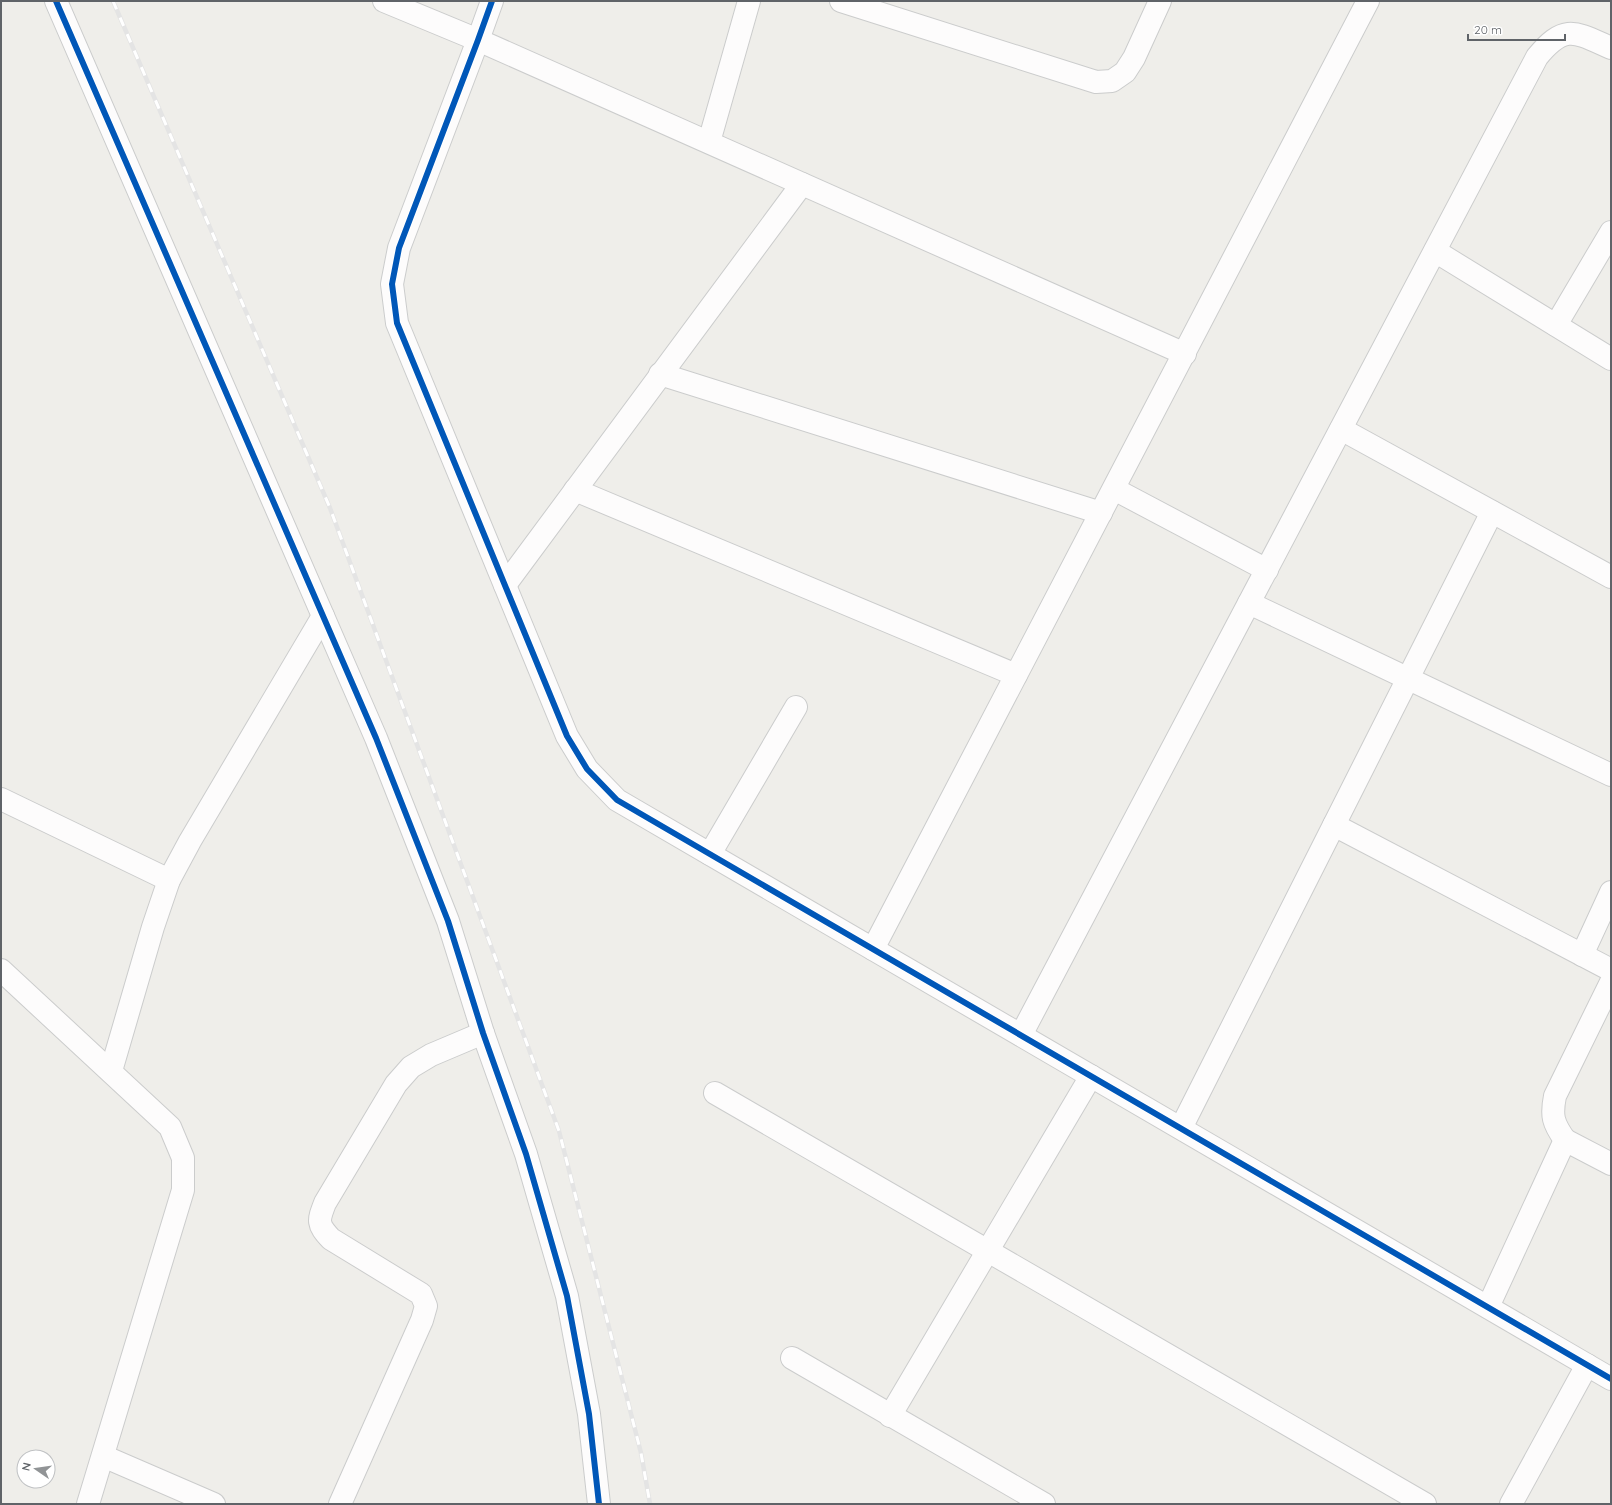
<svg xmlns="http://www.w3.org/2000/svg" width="1612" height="1505" viewBox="0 0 1612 1505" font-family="Quicksand,sans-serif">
	<rect width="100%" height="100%" fill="#efeeea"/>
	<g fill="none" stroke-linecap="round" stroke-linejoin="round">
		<g stroke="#cbcccc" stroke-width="24">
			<g id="minor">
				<path d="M56 1 376 738 448 921 483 1033 526 1154 567 1296 589 1414 599 1504"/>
				<path d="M384 1 478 40 1185 354"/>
				<path d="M492 1 478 40 399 248 392 284 397 323 567 736 587 769 617 800 1611 1379"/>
				<path d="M841 1 1096 82 1112 81 1125 72 1134 58 1160 1"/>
				<path d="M709 142 749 1"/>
				<path d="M1435 251 1611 359"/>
				<path d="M1556 325 1611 232"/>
				<path d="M660 374 1101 513"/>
				<path d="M1341 429 1611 577"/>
				<path d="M1114 489 1267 570"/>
				<path d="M575 490 1016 675"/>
				<path d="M505 585 802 184"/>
				<path d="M1249 603 1611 775"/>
				<path d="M1 799 169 880"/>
				<path d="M1334 825 1611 970"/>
				<path d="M710 854 796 707"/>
				<path d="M873 949 1368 1"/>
				<path d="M1582 955 1611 892"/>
				<path d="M1 970 170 1127 183 1158V1190L88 1504"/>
				<path d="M1021 1035 1537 57C1565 23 1575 32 1611 48"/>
				<path d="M111 1071 153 927 169 880 190 841 323 616"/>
				<path d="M715 1093 1425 1504"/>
				<path d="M1181 1128 1492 512"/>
				<path d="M1565 1140C1553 1123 1551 1116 1555 1096L1611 982"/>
				<path d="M1488 1307 1565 1140 1611 1164"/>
				<path d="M792 1358 1044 1504"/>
				<path d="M890 1416 1091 1076"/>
				<path d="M103 1456 214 1504"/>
				<path d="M340 1504 422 1320 426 1306 421 1294 331 1239C317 1224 318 1221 325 1203L396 1084 411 1067 431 1055 483 1033"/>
				<path d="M1511 1504 1587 1365"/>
			</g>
		</g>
		<use href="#minor" stroke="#fdfcfc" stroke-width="22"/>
		<g stroke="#e4e4e4" stroke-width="4.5">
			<path id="rail" d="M113 1 330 508 559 1131 641 1453 650 1504"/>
		</g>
		<use href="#rail" stroke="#fff" stroke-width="3" stroke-dasharray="9" stroke-linecap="butt"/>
		<g stroke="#fff" stroke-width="8">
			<g id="cycleway">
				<path d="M56 1 376 738 448 921 483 1033 526 1154 567 1296 589 1414 599 1504"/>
				<path d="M492 1 478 40 399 248 392 284 397 323 567 736 587 769 617 800 1611 1379"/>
			</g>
		</g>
		<use href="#cycleway" stroke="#0057b8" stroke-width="6"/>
	</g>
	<rect width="1612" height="1505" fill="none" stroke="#5f6368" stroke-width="4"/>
	<g transform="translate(36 1469) rotate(283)"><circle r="19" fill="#ffffff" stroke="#bfc1c3"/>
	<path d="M0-3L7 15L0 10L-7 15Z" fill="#919496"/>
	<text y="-6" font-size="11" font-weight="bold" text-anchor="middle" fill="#5f6368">N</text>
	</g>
	<path d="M1468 34v6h97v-6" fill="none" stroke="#5f6368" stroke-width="2"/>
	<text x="1474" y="34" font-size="12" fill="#5f6368" stroke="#ffffff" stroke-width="3" paint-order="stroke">20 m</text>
</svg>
